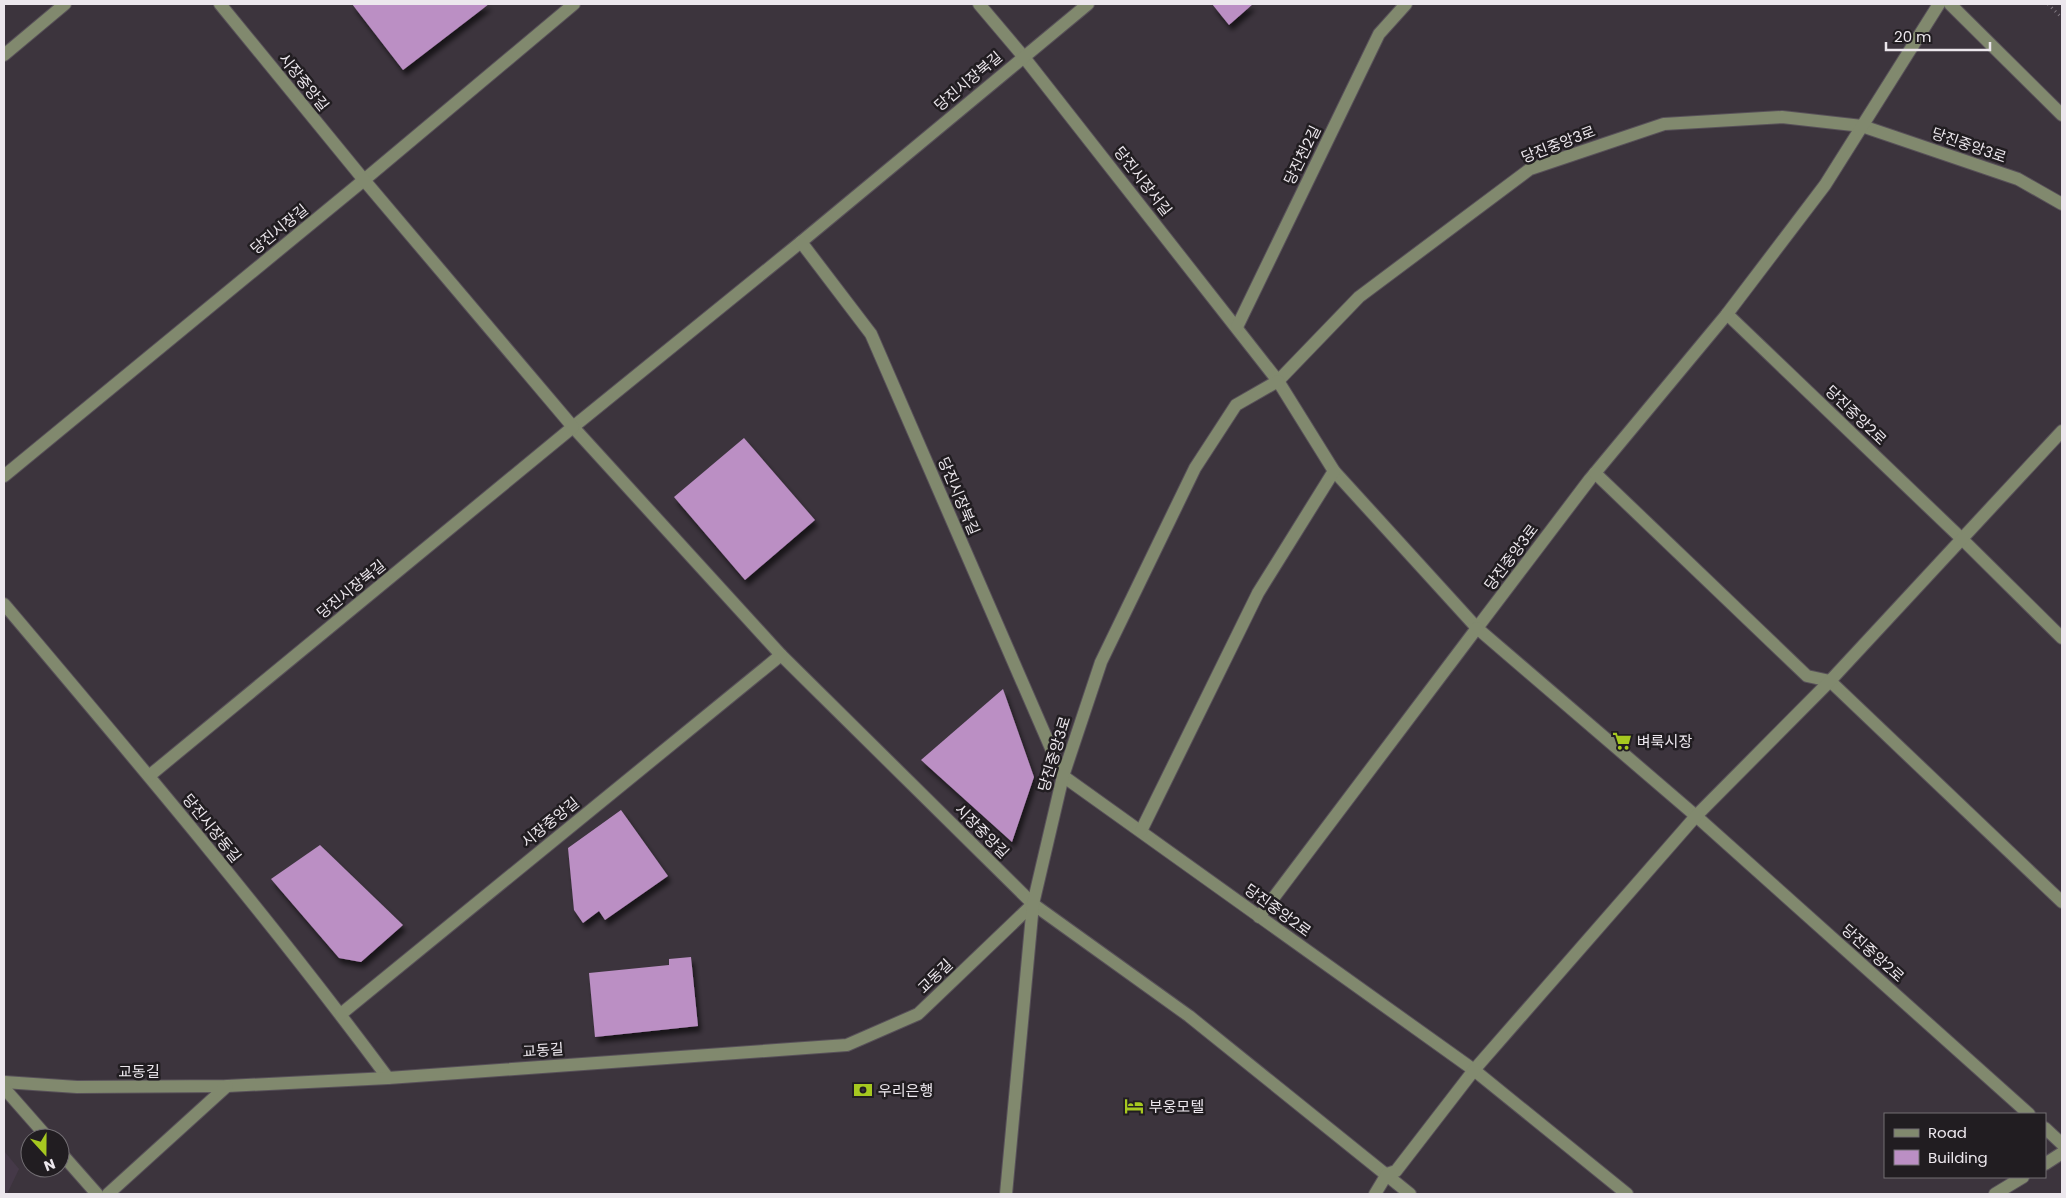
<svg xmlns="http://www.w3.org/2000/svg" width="2066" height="1198" viewBox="0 0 2066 1198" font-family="Poppins,'Noto Sans KR',sans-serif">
	<defs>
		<filter id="shadow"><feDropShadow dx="3" dy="5.5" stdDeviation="2.5" flood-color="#0009"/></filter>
	</defs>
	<rect width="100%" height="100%" fill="#3c343d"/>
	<path fill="#453948" d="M4 1151 19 1169 7 1194H4Z"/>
	<g fill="#bb8fc4" filter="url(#shadow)">
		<path d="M352 4H489L403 70Z"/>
		<path d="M1212 4H1253L1229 25Z"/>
		<path d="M744 438 815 520 745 580 674 497Z"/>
		<path d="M1003 689 1034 777 1012 842 921 760Z"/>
		<path d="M621 810 668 876 605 920 599 911 583 923 574 910 568 848Z"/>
		<path d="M320 845 403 925 361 962 339 958 271 879Z"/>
		<path d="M691 957 698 1026 595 1037 589 973 669 965V959Z"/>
	</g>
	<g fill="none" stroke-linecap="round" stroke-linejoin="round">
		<g stroke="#585159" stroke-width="14">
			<g id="minor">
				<path d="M979 4 1023 56 1278 381 1359 297 1530 169 1664 124 1782 117 1862 126 2018 179 2062 204"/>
				<path d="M1088 4 801 242 573 427 781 655 1033 904 1189 1016 1410 1194"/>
				<path d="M1950 4 2062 115"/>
				<path d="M4 55 65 4"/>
				<path d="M801 242 871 334 1063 776"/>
				<path d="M1727 314 1962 539 2062 638"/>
				<path d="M1237 327 1379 34 1406 4"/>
				<path d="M1334 471 1477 628 1590 479 1727 314 1825 185 1939 4"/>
				<path d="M1595 473 1807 676 1830 681 2062 902"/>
				<path d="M4 476 364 180 574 4"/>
				<path d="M4 604C135 759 267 915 388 1078"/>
				<path d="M149 776 573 427 364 180 220 4"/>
				<path d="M1063 776 1474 1070 1627 1194"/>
				<path d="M1259 917 1477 628 1696 816 2029 1114"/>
				<path d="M341 1014 781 655"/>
				<path d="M4 1082 77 1087 227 1086 388 1078 847 1045 918 1014 1033 904"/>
				<path d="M4 1088 48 1138"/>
				<path d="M2045 1128 2062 1144"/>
				<path d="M60 1152 97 1194"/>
				<path d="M2045 1164 2062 1153"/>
				<path d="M108 1194 227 1086"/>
				<path d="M1006 1194 1033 904 1063 776 1101 662 1195 468 1236 405 1278 381 1334 471 1258 593 1141 831"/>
				<path d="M1375 1194 1387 1174 1396 1171 1474 1070 1696 816 1830 681 2062 431"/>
				<path d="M1995 1194 2023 1177"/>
			</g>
		</g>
		<path stroke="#827b83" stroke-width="3" stroke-dasharray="1 4" stroke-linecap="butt" d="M2048 4 2062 18"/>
		<use href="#minor" stroke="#81896e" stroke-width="12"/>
	</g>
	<defs>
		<g id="supermarket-bare" transform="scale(1.5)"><path d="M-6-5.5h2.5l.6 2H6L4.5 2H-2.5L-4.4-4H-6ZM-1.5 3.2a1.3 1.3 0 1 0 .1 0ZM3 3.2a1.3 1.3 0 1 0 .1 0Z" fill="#a6c820" stroke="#211d21" stroke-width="2.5" paint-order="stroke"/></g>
		<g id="bank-bare" transform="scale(1.5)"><path d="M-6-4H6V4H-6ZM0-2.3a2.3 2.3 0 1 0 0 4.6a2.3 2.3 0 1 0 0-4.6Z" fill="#a6c820" stroke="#211d21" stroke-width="2.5" paint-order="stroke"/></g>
		<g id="hotel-bare" transform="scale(1.5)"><path d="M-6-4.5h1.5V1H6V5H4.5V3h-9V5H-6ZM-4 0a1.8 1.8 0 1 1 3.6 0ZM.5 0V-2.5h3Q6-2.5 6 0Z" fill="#a6c820" stroke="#211d21" stroke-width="2.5" paint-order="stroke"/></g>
	</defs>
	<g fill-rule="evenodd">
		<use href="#supermarket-bare" x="1622" y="741"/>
		<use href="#bank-bare" x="863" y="1090"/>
		<use href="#hotel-bare" x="1134" y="1106"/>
	</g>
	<g text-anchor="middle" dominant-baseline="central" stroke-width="5" stroke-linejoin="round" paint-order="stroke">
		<g font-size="15" fill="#ece7ed" stroke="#211d21">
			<text transform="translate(968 81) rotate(-40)">당진시장북길</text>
			<text transform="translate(304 82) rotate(51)">시장중앙길</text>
			<text transform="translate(1558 144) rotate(-21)">당진중앙3로</text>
			<text transform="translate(1969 145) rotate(19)">당진중앙3로</text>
			<text transform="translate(1302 155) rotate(-64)">당진천2길</text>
			<text transform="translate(1143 181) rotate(52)">당진시장서길</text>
			<text transform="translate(279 229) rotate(-39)">당진시장길</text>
			<text transform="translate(1856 415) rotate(44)">당진중앙2로</text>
			<text transform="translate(959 496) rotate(67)">당진시장북길</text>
			<text transform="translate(1511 557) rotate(-53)">당진중앙3로</text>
			<text transform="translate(351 589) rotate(-39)">당진시장북길</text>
			<text transform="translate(1054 754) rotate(-73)">당진중앙3로</text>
			<text transform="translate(550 822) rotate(-39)">시장중앙길</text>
			<text transform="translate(212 828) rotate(51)">당진시장동길</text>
			<text transform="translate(982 831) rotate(45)">시장중앙길</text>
			<text transform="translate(1278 910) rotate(36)">당진중앙2로</text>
			<text transform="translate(1873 953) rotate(42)">당진중앙2로</text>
			<text transform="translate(935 976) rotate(-44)">교동길</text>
			<text transform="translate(543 1050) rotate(-4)">교동길</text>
			<text x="139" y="1071">교동길</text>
		</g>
		<g font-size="15" fill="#ece7ed" stroke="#211d21" text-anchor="start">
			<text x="1637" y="741">벼룩시장</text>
			<text x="878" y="1090">우리은행</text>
			<text x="1149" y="1106">부웅모텔</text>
		</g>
	</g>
	<rect width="2066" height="1198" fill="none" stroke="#ece7ed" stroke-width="10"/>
	<rect x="1884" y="1113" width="162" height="65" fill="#211d21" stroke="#726e73"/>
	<rect x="1894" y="1129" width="25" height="8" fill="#81896e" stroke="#726e73"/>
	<text x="1928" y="1138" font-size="15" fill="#ece7ed">Road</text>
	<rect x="1894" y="1150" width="25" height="15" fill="#bb8fc4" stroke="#726e73"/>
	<text x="1928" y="1163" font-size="15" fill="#ece7ed">Building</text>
	<g transform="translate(45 1153) rotate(159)"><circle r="24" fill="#211d21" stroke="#726e73"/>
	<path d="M0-4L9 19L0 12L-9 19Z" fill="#a6c820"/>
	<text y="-8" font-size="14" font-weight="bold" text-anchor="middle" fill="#ece7ed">N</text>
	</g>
	<path d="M1886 42v8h104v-8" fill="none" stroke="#ece7ed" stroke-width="2.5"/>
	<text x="1894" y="42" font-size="15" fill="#ece7ed" stroke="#211d21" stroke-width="4" paint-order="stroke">20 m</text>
</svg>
